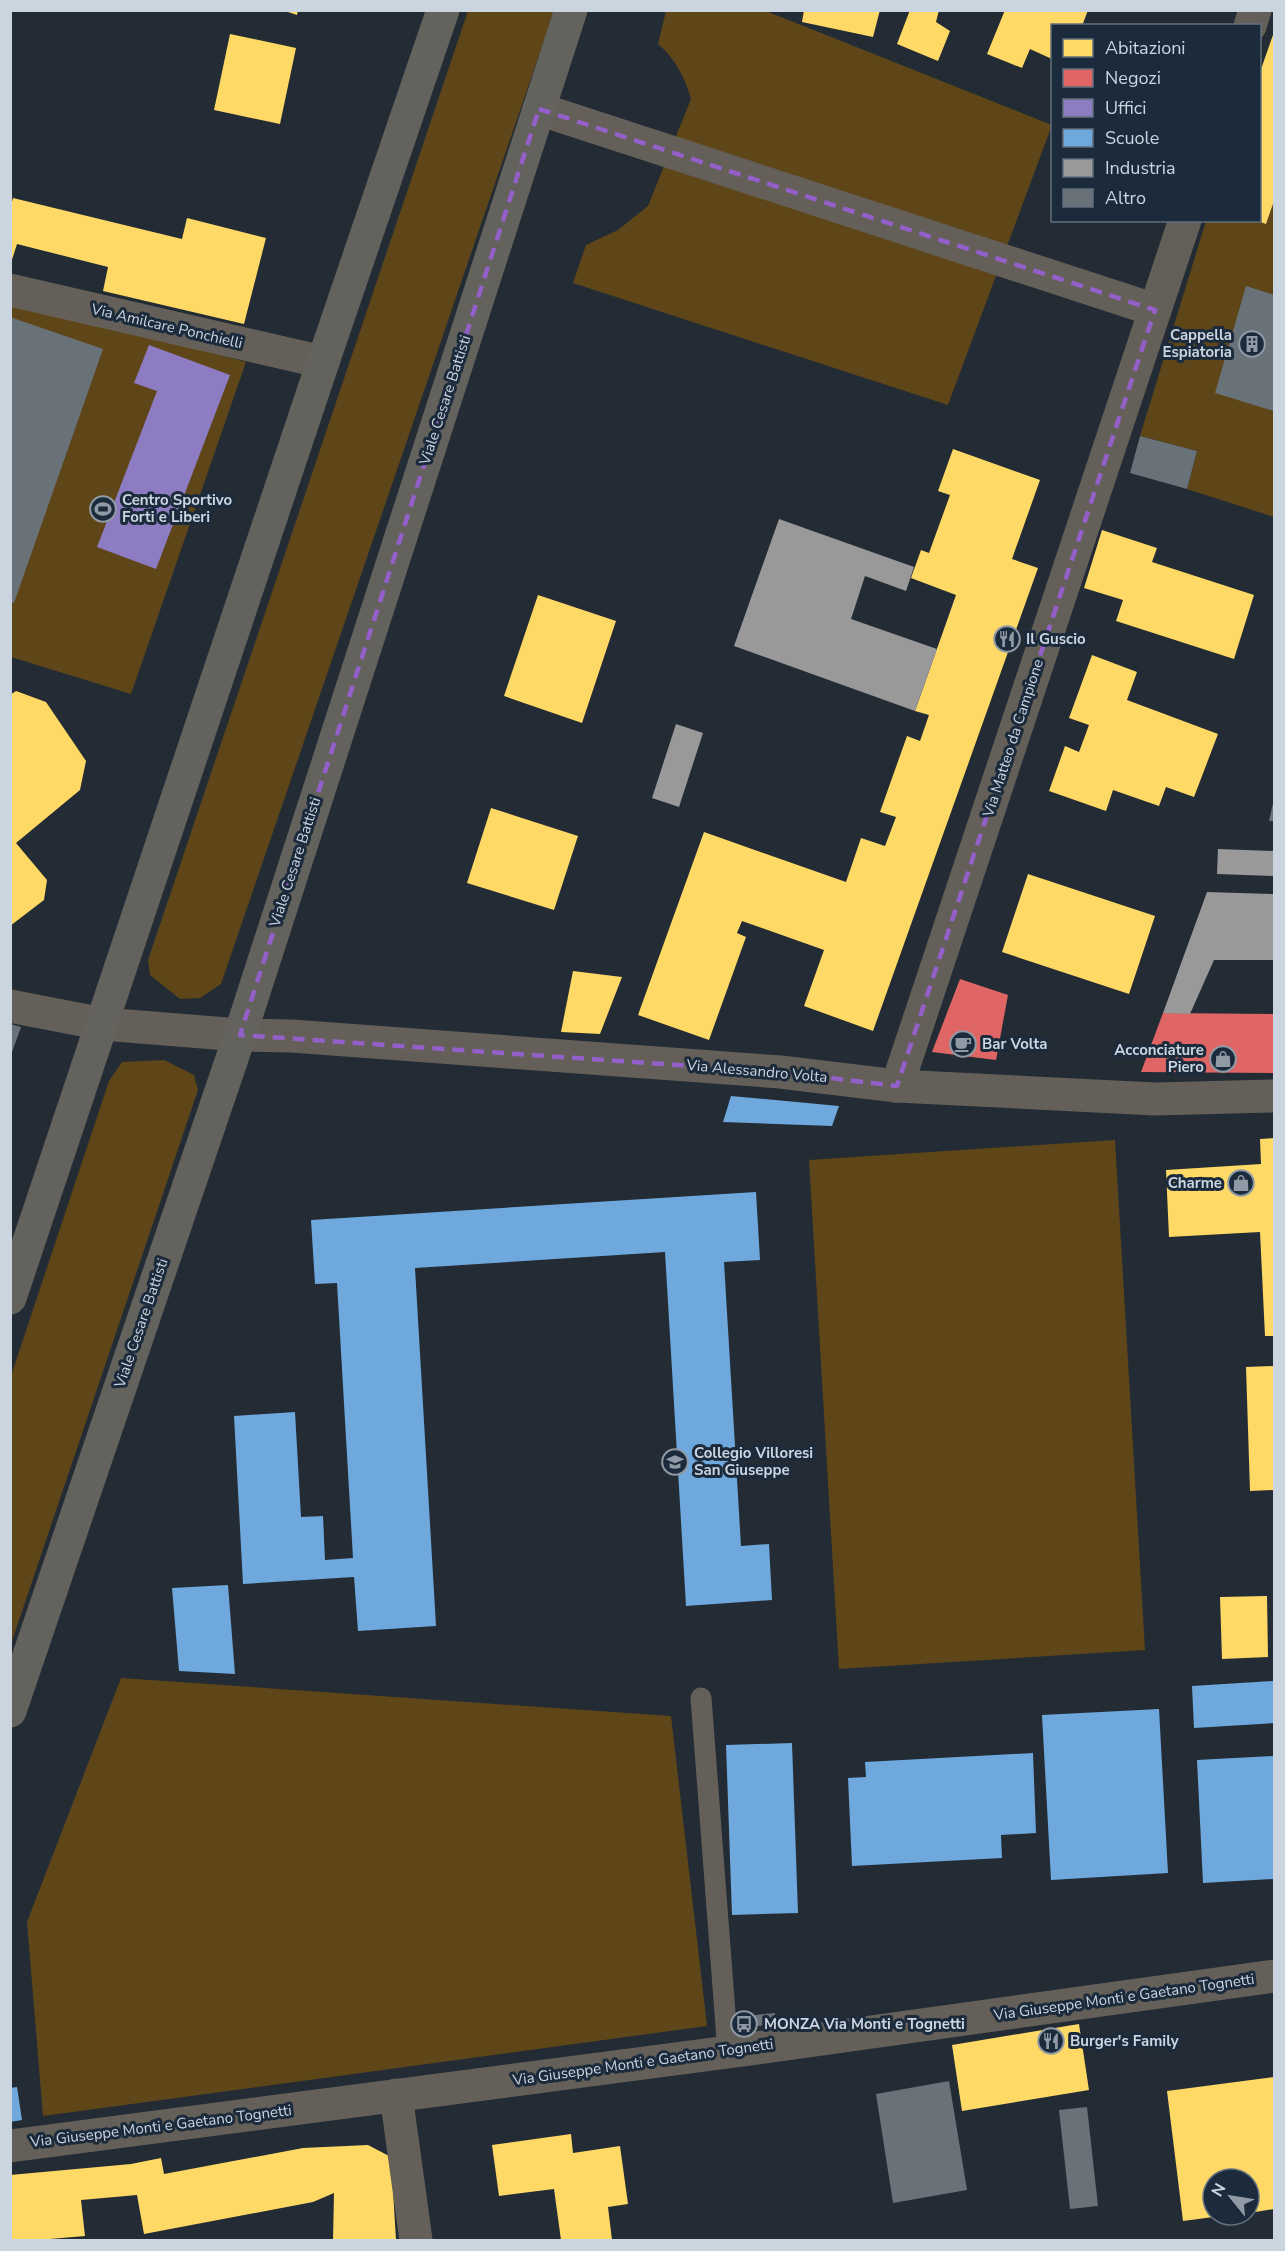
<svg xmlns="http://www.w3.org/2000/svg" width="1285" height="2251" viewBox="0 0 1285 2251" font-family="'Nunito Sans',sans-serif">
	<rect width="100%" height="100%" fill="#232b34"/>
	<g fill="#5f4619">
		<path d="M468 11H554L221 984 200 998 180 999 150 975 148 960Z"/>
		<path d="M666 11H766L1052 125 948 405 573 283 586 245 618 230 648 206 691 99C685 78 675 58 658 44Z"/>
		<path d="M1274 201V517L1187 489 1197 451 1140 436 1206 221H1256L1266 224Z"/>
		<path d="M10 299 246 362 131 694 11 657Z"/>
		<path d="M164 1060 194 1075 198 1090 11 1644V1376L109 1081 122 1062Z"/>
		<path d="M1115 1140 1145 1650 839 1669 809 1160Z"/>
		<path d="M121 1678 671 1716 707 2026 43 2116 27 1922Z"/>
	</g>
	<g fill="#ffd966">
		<path d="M282 10H298L297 15Z"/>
		<path d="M804 10H880L873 37 802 22Z"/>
		<path d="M910 10H939L936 22 950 31 938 61 897 44Z"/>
		<path d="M1005 10H1088L1082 26H1052V59L1030 49 1022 68 987 54Z"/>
		<path d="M1274 32V201L1266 224 1260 222V72Z"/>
		<path d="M230 34 296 48 280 124 214 110Z"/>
		<path d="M13 198 182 239 187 218 266 238 244 324 103 291 108 267 17 244 10 266V210Z"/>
		<path d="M953 449 1040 480 1012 559 1038 568 873 1031 804 1006 824 950 742 921 737 933 746 937 709 1040 638 1015 704 832 846 882 861 838 885 846 896 817 880 812 907 736 920 741 929 715 915 711 956 595 911 578 921 550 929 553 950 495 938 491Z"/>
		<path d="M1102 530 1157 548 1152 562 1254 595 1234 659 1116 621 1123 600 1084 588Z"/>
		<path d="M538 595 616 621 582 723 504 696Z"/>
		<path d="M1092 655 1137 672 1127 700 1218 734 1194 797 1166 787 1159 806 1113 790 1106 811 1049 791 1065 746 1079 752 1089 725 1069 718Z"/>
		<path d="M16 691 46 702 86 761 80 790 16 843 47 880 44 900 10 926V695Z"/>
		<path d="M491 808 578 836 554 910 467 883Z"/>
		<path d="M1028 874 1155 916 1129 994 1002 952Z"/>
		<path d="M573 971 622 977 600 1034 561 1032Z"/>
		<path d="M1274 1138V1336H1265L1260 1232 1169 1237 1166 1170 1261 1164 1260 1139Z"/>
		<path d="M1274 1366V1490L1250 1491 1246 1367Z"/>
		<path d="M1267 1596 1268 1657 1222 1659 1220 1597Z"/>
		<path d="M1079 2024 1089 2090 962 2111 952 2045Z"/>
		<path d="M1274 2077V2209L1249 2213V2179H1213V2215L1221 2216 1183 2221 1167 2091Z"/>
		<path d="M571 2134 573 2153 620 2146 628 2204 608 2207 612 2240H561L554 2189 499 2196 492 2145Z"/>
		<path d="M368 2145 391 2157 396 2240H333L334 2193 313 2202 144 2234 137 2195 81 2200 85 2236 38 2240H10V2175L131 2164 161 2158 164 2174 303 2148Z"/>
	</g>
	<g fill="#e06666">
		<path d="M960 979 1008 995 996 1060 932 1052Z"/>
		<path d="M1163 1013 1274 1014V1073L1141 1072Z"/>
	</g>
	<path fill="#8e7cc3" d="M149 345 230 375 156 569 97 547 157 391 134 383Z"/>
	<g fill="#6fa8dc">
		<path d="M731 1096 839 1106 832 1126 723 1122Z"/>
		<path d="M756 1192 760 1260 724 1262 741 1546 769 1544 772 1600 686 1606 665 1252 415 1268 436 1626 358 1631 354 1577 243 1584 234 1416 295 1412 301 1517 323 1516 325 1560 353 1558 337 1283 315 1284 311 1220Z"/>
		<path d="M228 1585 235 1674 179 1671 172 1588Z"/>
		<path d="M1274 1681V1723L1194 1728 1192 1686Z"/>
		<path d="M1159 1709 1168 1873 1051 1880 1042 1715Z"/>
		<path d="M792 1743 798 1913 732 1915 726 1745Z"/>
		<path d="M1033 1753 1036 1833 1001 1835 1002 1858 852 1866 848 1778 866 1777 865 1762Z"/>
		<path d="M1274 1756V1879L1203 1883 1197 1760Z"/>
		<path d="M17 2087 22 2120 10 2122V2088Z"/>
	</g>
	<g fill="#999">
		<path d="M779 519 914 567 906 591 865 576 851 619 937 649 915 711 734 646Z"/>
		<path d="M676 724 703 733 679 807 652 798Z"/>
		<path d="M1218 849 1274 851V876L1217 874Z"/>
		<path d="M1207 892 1274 894V960H1214L1190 1014 1163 1013Z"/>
	</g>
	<g fill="#697179">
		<path d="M1246 286 1274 295V411L1215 393Z"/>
		<path d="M10 317 103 349 14 603 10 602Z"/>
		<path d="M1140 436 1197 451 1187 489 1130 473Z"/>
		<path d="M1274 799V821H1269Z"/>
		<path d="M10 1024 21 1027 11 1055H10Z"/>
		<path d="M775 2013V2025L755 2026V2015Z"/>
		<path d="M949 2081 967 2190 893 2203 876 2094Z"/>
		<path d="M1087 2107 1098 2206 1070 2209 1059 2110Z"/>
	</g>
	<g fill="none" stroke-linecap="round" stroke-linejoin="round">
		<path stroke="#646059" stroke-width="21" d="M701 1698 728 2052"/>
		<g stroke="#646059" stroke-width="33">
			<path d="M539 109 1155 310"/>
			<path d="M10 290 323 362"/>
		</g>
		<g stroke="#646059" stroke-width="33">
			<path d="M1250 26 1255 10"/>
			<path d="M10 1006 103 1024 240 1035 292 1036 780 1072 897 1086 1155 1099 1274 1096"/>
			<path d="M897 1086 1185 220"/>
			<path d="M396 2095 416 2240"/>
			<path d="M10 2146 728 2052 1274 1976"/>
		</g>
		<g stroke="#64625d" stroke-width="33">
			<path d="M10 1298 323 362 443 10"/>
			<path d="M10 1711 240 1035 571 10"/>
		</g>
	</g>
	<path fill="none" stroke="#935fc9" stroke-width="4.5" stroke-dasharray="12 8" stroke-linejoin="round" d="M539 109 1155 310 897 1086 780 1072 240 1035Z"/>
	<defs>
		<g id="building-ring" transform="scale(1.35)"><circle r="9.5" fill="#1b2b3c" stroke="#909aa4" stroke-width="1.5"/><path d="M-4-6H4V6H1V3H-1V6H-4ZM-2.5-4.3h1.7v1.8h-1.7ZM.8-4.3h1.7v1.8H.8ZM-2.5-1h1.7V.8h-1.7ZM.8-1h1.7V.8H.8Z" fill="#909aa4"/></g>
		<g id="stadium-ring" transform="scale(1.35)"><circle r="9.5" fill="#1b2b3c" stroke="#909aa4" stroke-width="1.5"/><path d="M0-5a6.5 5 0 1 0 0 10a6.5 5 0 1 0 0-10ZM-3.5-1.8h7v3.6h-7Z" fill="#909aa4"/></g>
		<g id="restaurant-ring" transform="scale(1.35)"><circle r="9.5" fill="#1b2b3c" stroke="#909aa4" stroke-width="1.5"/><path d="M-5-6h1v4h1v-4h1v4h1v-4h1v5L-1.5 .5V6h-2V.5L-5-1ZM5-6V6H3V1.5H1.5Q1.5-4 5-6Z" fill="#909aa4"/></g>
		<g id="cafe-ring" transform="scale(1.35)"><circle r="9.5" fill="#1b2b3c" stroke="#909aa4" stroke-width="1.5"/><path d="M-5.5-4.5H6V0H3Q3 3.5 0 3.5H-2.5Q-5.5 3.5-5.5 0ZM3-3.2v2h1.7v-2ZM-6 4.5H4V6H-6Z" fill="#909aa4"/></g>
		<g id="shop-ring" transform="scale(1.35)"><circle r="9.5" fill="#1b2b3c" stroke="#909aa4" stroke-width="1.5"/><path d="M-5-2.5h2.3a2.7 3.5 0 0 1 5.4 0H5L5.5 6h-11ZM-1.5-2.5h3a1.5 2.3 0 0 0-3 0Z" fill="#909aa4"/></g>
		<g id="school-ring" transform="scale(1.35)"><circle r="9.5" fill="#1b2b3c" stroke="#909aa4" stroke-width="1.5"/><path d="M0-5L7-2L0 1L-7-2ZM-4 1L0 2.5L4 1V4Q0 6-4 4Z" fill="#909aa4"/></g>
		<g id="bus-ring" transform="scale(1.35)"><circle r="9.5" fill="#1b2b3c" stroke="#909aa4" stroke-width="1.5"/><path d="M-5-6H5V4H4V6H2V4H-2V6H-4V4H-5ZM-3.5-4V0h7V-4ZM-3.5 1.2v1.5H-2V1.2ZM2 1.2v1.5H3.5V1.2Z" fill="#909aa4"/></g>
	</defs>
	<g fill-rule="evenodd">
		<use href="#building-ring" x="1252" y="344"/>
		<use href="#stadium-ring" x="103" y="509"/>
		<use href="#restaurant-ring" x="1007" y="639"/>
		<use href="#cafe-ring" x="963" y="1044"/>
		<use href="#shop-ring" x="1223" y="1059"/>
		<use href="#shop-ring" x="1241" y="1183"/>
		<use href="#school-ring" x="675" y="1462"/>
		<use href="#bus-ring" x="744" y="2024"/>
		<use href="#restaurant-ring" x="1051" y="2041"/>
	</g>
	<g text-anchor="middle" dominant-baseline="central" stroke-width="6" stroke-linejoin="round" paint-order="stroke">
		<g font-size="15" fill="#cbd5e0" stroke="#1b2b3c">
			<text transform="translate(167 326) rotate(13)">Via Amilcare Ponchielli</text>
			<text transform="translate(445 400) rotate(-72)">Viale Cesare Battisti</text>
			<text transform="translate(1013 738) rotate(-72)">Via Matteo da Campione</text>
			<text transform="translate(295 862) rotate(-72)">Viale Cesare Battisti</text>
			<text transform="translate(757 1071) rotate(5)">Via Alessandro Volta</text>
			<text transform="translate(141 1323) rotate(-71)">Viale Cesare Battisti</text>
			<text transform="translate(1124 1997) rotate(-8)">Via Giuseppe Monti e Gaetano Tognetti</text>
			<text transform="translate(643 2062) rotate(-8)">Via Giuseppe Monti e Gaetano Tognetti</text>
			<text transform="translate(161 2126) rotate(-7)">Via Giuseppe Monti e Gaetano Tognetti</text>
		</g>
		<g font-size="15" font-weight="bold" fill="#cbd5e0" stroke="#1b2b3c" text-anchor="start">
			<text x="1232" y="335" text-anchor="end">Cappella<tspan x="1232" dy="17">Espiatoria</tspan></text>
			<text x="122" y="500">Centro Sportivo<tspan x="122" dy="17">Forti e Liberi</tspan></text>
			<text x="1026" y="639">Il Guscio</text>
			<text x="982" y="1044">Bar Volta</text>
			<text x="1204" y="1050" text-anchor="end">Acconciature<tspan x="1204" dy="17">Piero</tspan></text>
			<text x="1222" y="1183" text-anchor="end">Charme</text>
			<text x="694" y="1453">Collegio Villoresi<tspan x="694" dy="17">San Giuseppe</tspan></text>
			<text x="764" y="2024">MONZA Via Monti e Tognetti</text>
			<text x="1070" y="2041">Burger's Family</text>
		</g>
	</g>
	<rect width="1285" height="2251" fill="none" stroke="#cbd5e0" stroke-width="24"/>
	<rect x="1051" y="24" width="210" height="198" fill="#1b2b3c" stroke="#616f7e" stroke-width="1.5"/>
	<rect x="1063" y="39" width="30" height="18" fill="#ffd966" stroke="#616f7e" stroke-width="1.5"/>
	<text x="1105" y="54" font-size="18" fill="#cbd5e0">Abitazioni</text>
	<rect x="1063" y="69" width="30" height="18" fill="#e06666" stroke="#616f7e" stroke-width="1.5"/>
	<text x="1105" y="84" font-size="18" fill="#cbd5e0">Negozi</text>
	<rect x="1063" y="99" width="30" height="18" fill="#8e7cc3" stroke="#616f7e" stroke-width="1.5"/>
	<text x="1105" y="114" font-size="18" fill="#cbd5e0">Uffici</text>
	<rect x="1063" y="129" width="30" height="18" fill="#6fa8dc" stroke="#616f7e" stroke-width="1.5"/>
	<text x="1105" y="144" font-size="18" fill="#cbd5e0">Scuole</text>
	<rect x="1063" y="159" width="30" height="18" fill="#999999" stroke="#616f7e" stroke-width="1.5"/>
	<text x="1105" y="174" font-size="18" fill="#cbd5e0">Industria</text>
	<rect x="1063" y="189" width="30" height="18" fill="#697179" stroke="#616f7e" stroke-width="1.5"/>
	<text x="1105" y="204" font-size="18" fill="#cbd5e0">Altro</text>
	<g transform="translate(1231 2197) rotate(300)"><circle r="28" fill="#1b2b3c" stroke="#616f7e" stroke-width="1.5"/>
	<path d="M0-4.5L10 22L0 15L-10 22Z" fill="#909aa4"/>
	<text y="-9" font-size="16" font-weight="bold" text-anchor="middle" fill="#cbd5e0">N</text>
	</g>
</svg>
